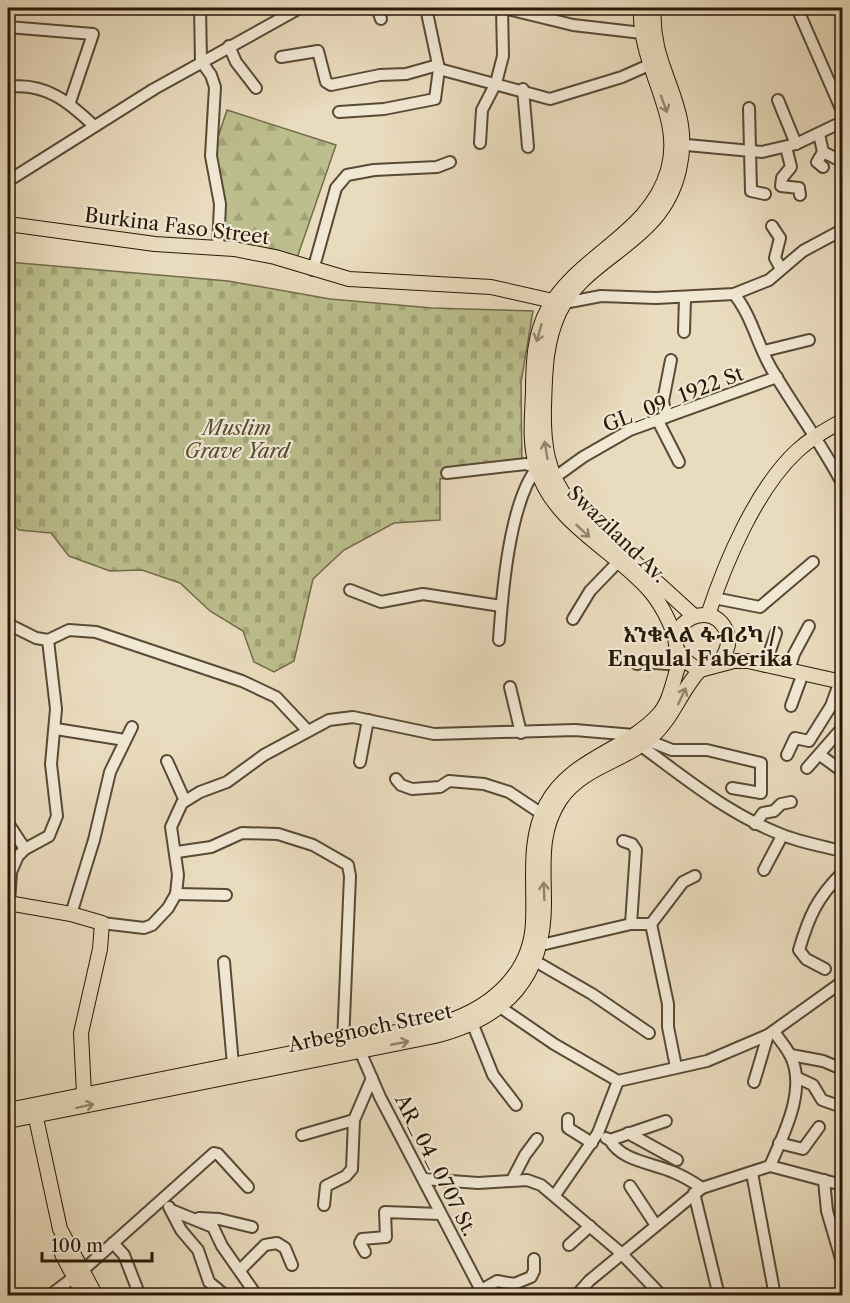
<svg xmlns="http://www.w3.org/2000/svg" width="850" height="1303" viewBox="0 0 850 1303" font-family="'Libre Caslon Text','Noto Serif Ethiopic',serif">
	<defs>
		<pattern id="forest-firs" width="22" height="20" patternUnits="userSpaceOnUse" patternTransform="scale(1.5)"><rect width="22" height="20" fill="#bcbe8d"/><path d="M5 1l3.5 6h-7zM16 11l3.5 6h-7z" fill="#a2a378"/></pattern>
		<pattern id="cemetery-stones" width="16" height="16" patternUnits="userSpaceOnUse" patternTransform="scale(1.5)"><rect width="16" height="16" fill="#bcbe8d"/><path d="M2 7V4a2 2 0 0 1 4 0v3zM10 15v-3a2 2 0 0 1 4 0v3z" fill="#a2a378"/></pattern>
	</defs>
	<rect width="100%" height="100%" fill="#e9dbbd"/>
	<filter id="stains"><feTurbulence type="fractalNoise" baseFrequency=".00333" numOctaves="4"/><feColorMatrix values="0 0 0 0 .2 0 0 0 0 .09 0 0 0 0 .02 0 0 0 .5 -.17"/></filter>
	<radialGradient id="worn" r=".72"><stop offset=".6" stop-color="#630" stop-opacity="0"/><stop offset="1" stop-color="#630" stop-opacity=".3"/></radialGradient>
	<path fill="url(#forest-firs)" stroke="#726c4a" stroke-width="1.5" d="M227 110 336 145 297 258 217 240 222 200 212 155Z"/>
	<path fill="url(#cemetery-stones)" stroke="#726c4a" stroke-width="1.5" d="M8 262 228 281 330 299 432 308 533 311 521 382 522 469 440 479V520L394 523 344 550 313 579 294 661 274 672 254 662 243 631 210 611 180 583 142 570 110 571 69 556 51 533 19 530 8 520Z"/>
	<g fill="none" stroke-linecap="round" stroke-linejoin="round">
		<g stroke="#594a35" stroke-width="14">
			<g id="minor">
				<path d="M200 8 201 61 211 75 215 87 211 156 220 204 218 248"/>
				<path d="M377 8 381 19"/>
				<path d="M504 8 573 25 642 33"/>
				<path d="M797 8 842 111"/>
				<path d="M8 27 93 34 70 102"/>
				<path d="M229 46 236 62 256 88"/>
				<path d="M281 57 318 51 326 82 331 85 380 75 406 74 438 65"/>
				<path d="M439 69 550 99 622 77 649 65"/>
				<path d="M8 87C45 82 69 102 94 126"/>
				<path d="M523 89 528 147"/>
				<path d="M778 100 796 144"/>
				<path d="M749 108 751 191 765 194"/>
				<path d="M339 112 384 109 435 99 439 69 426 8"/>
				<path d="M819 134 823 152 817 162 823 167"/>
				<path d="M480 143 482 110 496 83 503 56 502 8"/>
				<path d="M676 144 762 152 796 144 842 122"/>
				<path d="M786 147 791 167 782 178 781 186 799 188 800 195"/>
				<path d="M823 152 837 159"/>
				<path d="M8 181 154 89 300 8"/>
				<path d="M772 226 780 238 775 258 781 269"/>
				<path d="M313 270 336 188 347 175 374 170 437 167 450 162"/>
				<path d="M734 294C752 316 757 344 771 368 794 407 821 443 842 483"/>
				<path d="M564 303 601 296 656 298 734 294 769 280 803 251 842 230"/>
				<path d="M684 332 685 297"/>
				<path d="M764 351 809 340"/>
				<path d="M666 417 663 401 671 360"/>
				<path d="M658 421 679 462"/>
				<path d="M447 473 526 464 537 468C509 503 502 595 499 640"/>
				<path d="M554 478 583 457 630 430 777 377"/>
				<path d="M350 590 381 602 423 594 501 606"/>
				<path d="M714 598 760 607 813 562"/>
				<path d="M573 619 590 591 618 562"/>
				<path d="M8 624 36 638 48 640 69 630 96 632 242 681 276 697 308 731"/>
				<path d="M637 664 643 662 679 665"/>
				<path d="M765 666 776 633"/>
				<path d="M789 670 794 654 809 626"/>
				<path d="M510 687 521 733"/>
				<path d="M791 706 803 673"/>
				<path d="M56 729 125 740"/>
				<path d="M647 740 672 750H707L761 763V793L732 788"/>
				<path d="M640 745C685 778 727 813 780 834 799 842 822 846 842 851"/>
				<path d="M787 755 795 738 809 741 831 706 840 681"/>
				<path d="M820 755 842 771"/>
				<path d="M167 761 185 801"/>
				<path d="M360 762 368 720"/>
				<path d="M807 768 842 728"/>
				<path d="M396 779 401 785 412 789 440 787 449 781 484 784 509 792 542 814"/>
				<path d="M8 823 25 849"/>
				<path d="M755 824 763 813 774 811 781 804 791 802"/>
				<path d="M623 841 632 844 636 850 631 924"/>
				<path d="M177 852 211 847 242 833 278 834 313 845 348 865 350 876 343 1043"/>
				<path d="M764 870 782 836"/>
				<path d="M176 894 226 895"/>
				<path d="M9 904 11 872 18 856 25 849 49 836 57 816 51 764 56 709 48 640"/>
				<path d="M71 914 94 840 110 772 132 727"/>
				<path d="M102 923 144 928 152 925 168 908 176 894 178 875 171 827 182 803 200 792 227 782 264 755 329 720 353 717 434 734 575 730 634 735"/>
				<path d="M651 924 683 882 695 876"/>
				<path d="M541 945 631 924H651L668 1004V1027L676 1067"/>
				<path d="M535 961 592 994 649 1033"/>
				<path d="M224 962 233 1065"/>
				<path d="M825 969 806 959 799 950C809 916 817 898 842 873"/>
				<path d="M500 1007 554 1044 618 1081 707 1061 768 1035 842 982"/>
				<path d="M473 1025 493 1075 516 1105"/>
				<path d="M357 1044 380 1097 484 1296"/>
				<path d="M791 1055 823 1061 842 1069"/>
				<path d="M796 1077 813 1085 822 1100 842 1107"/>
				<path d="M754 1082 768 1035"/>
				<path d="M568 1119V1128L592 1143"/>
				<path d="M628 1133 677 1160"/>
				<path d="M302 1135 354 1120"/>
				<path d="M606 1138 610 1140 666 1121"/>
				<path d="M610 1140C621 1161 653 1163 673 1172 683 1176 693 1182 702 1188"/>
				<path d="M779 1143 803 1149 819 1127"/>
				<path d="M770 1166C783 1135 808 1089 790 1055 786 1047 779 1039 774 1032"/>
				<path d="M752 1173 775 1296"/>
				<path d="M424 1179 478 1183 527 1180 541 1185 621 1253 662 1296"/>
				<path d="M512 1180 525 1155 537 1139"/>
				<path d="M824 1180 827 1211 842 1262"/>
				<path d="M630 1186 655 1224"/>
				<path d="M694 1193 719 1296"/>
				<path d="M555 1195 598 1133 618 1081"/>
				<path d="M324 1205 326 1186 346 1176 352 1169 354 1120 372 1078"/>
				<path d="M169 1207 181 1230 198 1250 209 1282 226 1296"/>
				<path d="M171 1210 213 1227 222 1246 257 1296"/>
				<path d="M199 1218 219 1219 252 1227"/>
				<path d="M113 1243 124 1255 140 1296"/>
				<path d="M569 1245 590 1226"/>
				<path d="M365 1252 360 1243 362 1239 386 1237 385 1212 440 1214"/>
				<path d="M241 1269 265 1245 277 1243 285 1248 292 1265"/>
				<path d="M481 1290 497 1281 514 1284 531 1277 534 1271V1259"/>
				<path d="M49 1296 82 1271 214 1153 218 1154 248 1187"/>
				<path d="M576 1296 589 1281 702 1188 770 1166 842 1185"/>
			</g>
		</g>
		<g stroke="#291908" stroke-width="16">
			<g id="major">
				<path d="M641 8C638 67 684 115 668 170 650 234 579 254 548 309 534 334 533 364 533 392 532 418 529 444 537 469 554 524 615 550 650 591 662 605 669 621 676 638"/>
				<path d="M654 8C649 71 695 104 679 170 662 245 587 254 559 313 545 343 545 375 544 407 543 444 547 475 571 504L694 616"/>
				<path d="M8 224 155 244 234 249 275 257 349 279 491 287 562 303"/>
				<path d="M708 615C725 563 756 489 797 451 811 438 826 430 842 421"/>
				<path d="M718 664C726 654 732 642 726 630 705 589 641 642 700 670L734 661H748L842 682"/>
				<path d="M8 903 71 914 102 923 100 949 81 1033 84 1094"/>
				<path d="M34 1109 60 1229 96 1296"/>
				<path d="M8 1110 446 1022C492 1007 531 973 533 922 535 881 527 842 546 805 570 758 626 751 659 714 672 699 673 677 681 659"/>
				<path d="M8 1121 435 1036C506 1018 545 977 544 901 544 865 539 832 560 800 583 766 624 762 653 736 674 716 681 690 700 670"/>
				<path d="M62 1254 84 1296"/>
			</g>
		</g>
		<use href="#minor" stroke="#f1e8d4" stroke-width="10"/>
		<use href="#major" stroke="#e9dbbd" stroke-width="14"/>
	</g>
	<defs><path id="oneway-shaft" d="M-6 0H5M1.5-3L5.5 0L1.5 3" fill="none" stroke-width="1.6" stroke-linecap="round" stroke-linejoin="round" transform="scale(1.5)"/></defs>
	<g stroke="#93846c">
		<use href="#oneway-shaft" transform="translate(664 104) rotate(70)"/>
		<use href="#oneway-shaft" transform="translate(539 333) rotate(106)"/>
		<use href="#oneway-shaft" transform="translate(546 450) rotate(-99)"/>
		<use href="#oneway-shaft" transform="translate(583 531) rotate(43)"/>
		<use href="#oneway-shaft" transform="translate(682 696) rotate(-65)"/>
		<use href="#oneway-shaft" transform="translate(544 891) rotate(-92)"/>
		<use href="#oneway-shaft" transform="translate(400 1043) rotate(-11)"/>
		<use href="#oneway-shaft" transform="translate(85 1106) rotate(-12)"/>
	</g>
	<g text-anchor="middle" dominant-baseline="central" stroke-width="4.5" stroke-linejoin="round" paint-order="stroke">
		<g font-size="20" fill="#291908" stroke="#f1e8d4">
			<text transform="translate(177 226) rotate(7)">Burkina Faso Street</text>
			<text transform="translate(673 399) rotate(-21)">GL_09_1922 St</text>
			<text transform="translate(617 534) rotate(44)">Swaziland Av.</text>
			<text transform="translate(370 1028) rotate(-12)">Arbegnoch Street</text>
			<text transform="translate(436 1165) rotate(63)">AR_04_0707 St.</text>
		</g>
		<g font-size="20" font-style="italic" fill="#554b30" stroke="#f1e8d4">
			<text x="237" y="428">Muslim<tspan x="237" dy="23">Grave Yard</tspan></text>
		</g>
		<g font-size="21" font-weight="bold" fill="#291908" stroke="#f1e8d4">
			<text x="700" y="634">እንቁላል ፋብሪካ /<tspan x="700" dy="24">Enqulal Faberika</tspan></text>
		</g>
	</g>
	<rect width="850" height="1303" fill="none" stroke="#e9dbbd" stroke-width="30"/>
	<rect x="9" y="9" width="832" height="1285" fill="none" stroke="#291908" stroke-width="3"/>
	<rect x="15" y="15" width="820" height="1273" fill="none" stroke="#291908" stroke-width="1.5"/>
	<path d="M42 1252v9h110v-9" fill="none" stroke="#291908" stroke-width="3"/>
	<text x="51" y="1252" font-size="18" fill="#291908" stroke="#f1e8d4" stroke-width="4.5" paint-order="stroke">100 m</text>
	<rect width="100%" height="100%" filter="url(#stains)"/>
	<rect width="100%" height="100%" fill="url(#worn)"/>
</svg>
